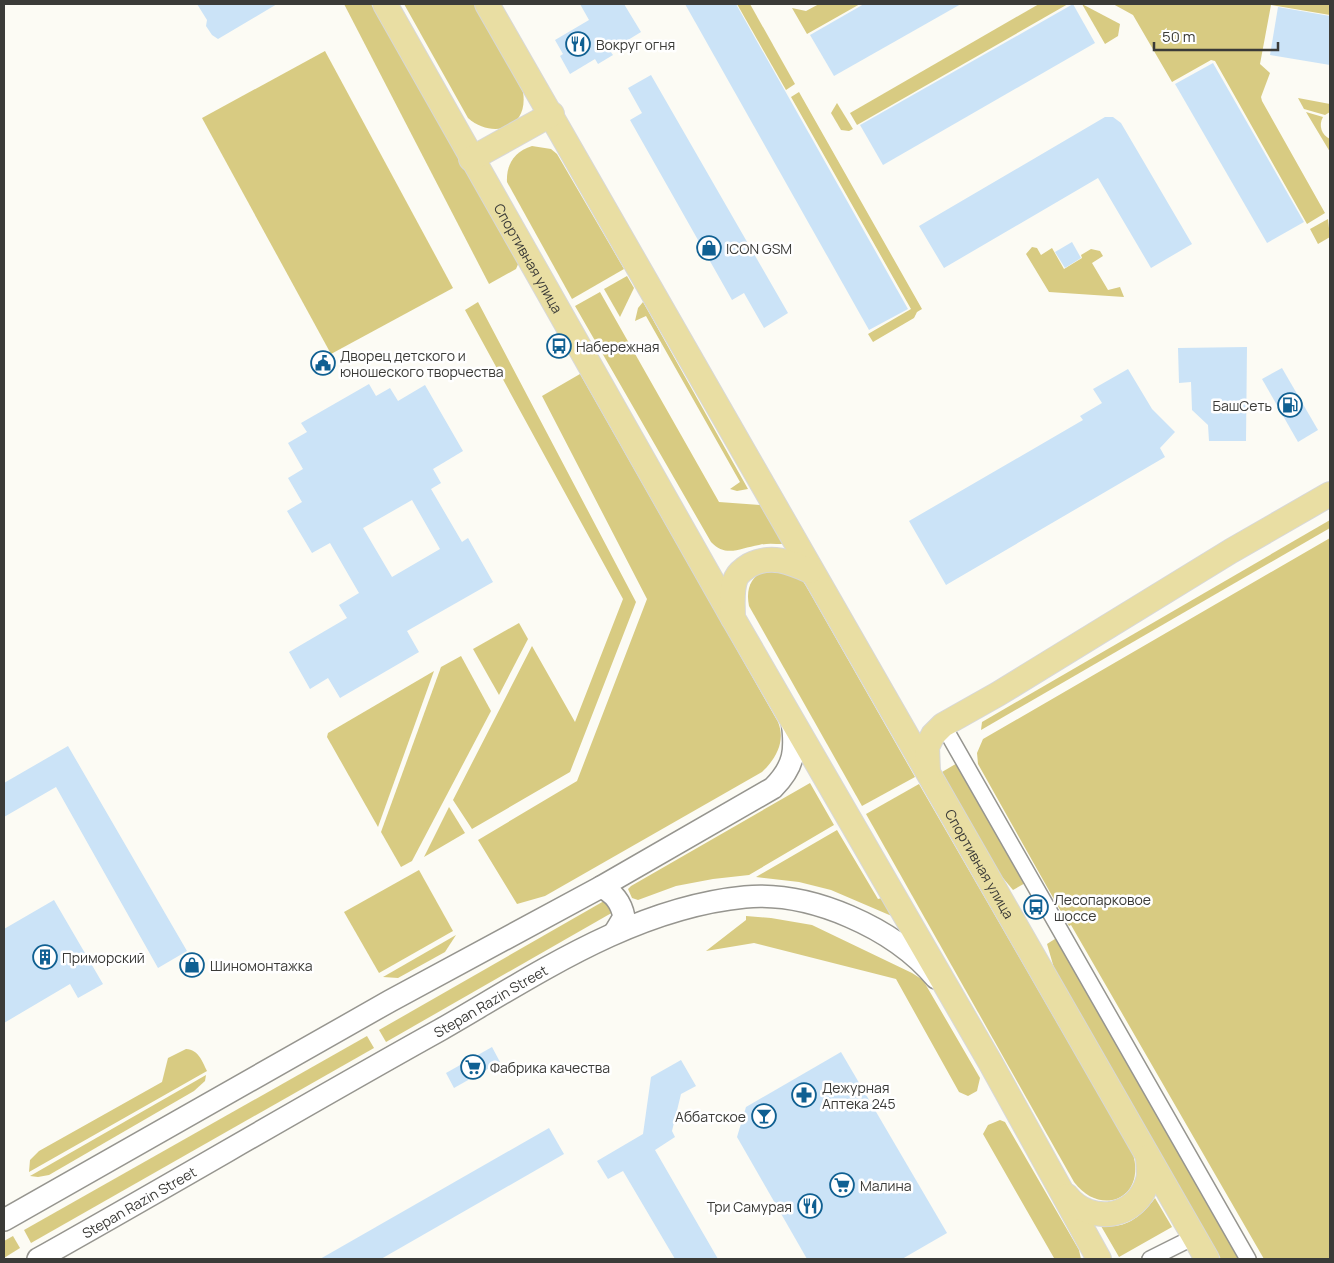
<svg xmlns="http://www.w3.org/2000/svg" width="1334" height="1263" viewBox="0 0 1334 1263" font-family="Manrope,sans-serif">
	<rect width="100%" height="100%" fill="#fcfbf4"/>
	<g fill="#d8cb82">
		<path d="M344 4H371L519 262 516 269 489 284Z"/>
		<path d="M404 4H475L523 92C529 128 493 140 468 118Z"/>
		<path d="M737 4H750L795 84 786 90Z"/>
		<path d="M819 4H860L807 34 792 8 806 11Z"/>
		<path d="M1039 4H1068L857 125 850 113Z"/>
		<path d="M1082 4 1120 24 1118 36 1105 44Z"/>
		<path d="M1113 4H1330V15L1271 5 1260 64 1270 73 1261 97 1262 101 1325 213 1307 224 1215 61 1211 60 1172 82 1133 15Z"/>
		<path d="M325 51 453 288 331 354 202 118Z"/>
		<path d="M799 92 922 309 917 312 914 318 873 342 868 334 911 309 791 97Z"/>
		<path d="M1298 98 1330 104V112L1325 115 1304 109Z"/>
		<path d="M837 103 853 129 849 131 841 130 831 113Z"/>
		<path d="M1306 112 1323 117C1318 126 1322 135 1330 139V152Z"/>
		<path d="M532 146 551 149 557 154 624 269 572 299 507 182C506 164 515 151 532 146Z"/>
		<path d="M1328 219 1330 237 1318 244 1310 229Z"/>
		<path d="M1032 247 1037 248 1041 255 1052 248 1064 269 1082 258 1081 255 1091 249 1100 251 1103 256 1092 263 1108 290 1120 287 1124 297 1049 292 1026 254Z"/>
		<path d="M627 276 634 288 620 317 604 289Z"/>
		<path d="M600 292 719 502 760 505 783 544C774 544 767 543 759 545 740 548 726 558 711 542L575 306Z"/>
		<path d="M478 302 636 602 570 772 472 829 453 800 532 646 575 722 623 599 465 310Z"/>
		<path d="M643 302 748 489 737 491 730 489 740 482 646 316 635 321 638 308Z"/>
		<path d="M580 374 778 722C786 741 776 759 762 772L545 896 517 904 478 840 577 781 647 599 542 396Z"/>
		<path d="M1330 520V528L981 730 982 722Z"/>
		<path d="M1330 538V1259H1264L1071 925 1069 926 978 764 977 753 983 739Z"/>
		<path d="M771 567 801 578 806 586 915 777 862 806 749 606C745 585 753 575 771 567Z"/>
		<path d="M519 623 528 639 499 695 473 649Z"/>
		<path d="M461 656 491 711 412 861 401 867 381 832 441 667Z"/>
		<path d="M434 671 378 827 327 737 328 733Z"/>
		<path d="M959 762 1027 882 1013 890 998 872 942 772Z"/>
		<path d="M810 783 834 825 749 875 713 879 676 886 638 900 632 898 628 889 631 886Z"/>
		<path d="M919 784 1133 1154C1146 1198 1101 1218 1074 1182L866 814Z"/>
		<path d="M449 807 465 833 424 857Z"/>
		<path d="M837 830 878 899 882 898 894 917 831 890 799 882 756 877Z"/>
		<path d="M419 870 453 931 379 973 344 912Z"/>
		<path d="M604 901 615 911 386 1042 379 1030Z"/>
		<path d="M746 916 771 918 812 925 912 973 923 980 980 1078 977 1091 968 1096 959 1092 896 979 754 943 706 951 746 920Z"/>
		<path d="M456 935 445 952 398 978 383 977Z"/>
		<path d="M1058 937 1244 1259H1221L1054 968 1047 944Z"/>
		<path d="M367 1036 374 1048 31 1243 24 1230Z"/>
		<path d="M186 1049C199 1050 202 1061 207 1071L29 1172 30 1160 39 1151 162 1082 168 1058Z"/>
		<path d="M206 1075 205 1081 194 1091 49 1175 38 1177 30 1176Z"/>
		<path d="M1000 1120 1005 1122 1079 1250 1081 1259H1052L1054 1258 983 1134 988 1125Z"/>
		<path d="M1155 1198 1172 1227 1119 1257 1101 1226C1126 1229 1141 1217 1155 1198Z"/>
		<path d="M13 1236 20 1248 4 1258V1241Z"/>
	</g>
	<g fill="#cbe3f7" fill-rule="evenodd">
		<path d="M197 4H277L218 39 212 35 206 26 207 20Z"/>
		<path d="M580 4H624L641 32 610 51 613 55 598 64 595 59 570 74 560 56 563 54 555 40 589 20Z"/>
		<path d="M685 4H736L908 309 869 330Z"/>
		<path d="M864 4H961L834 76 810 35Z"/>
		<path d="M1073 4 1095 43 883 165 860 125Z"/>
		<path d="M1278 7 1330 16V65L1270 55Z"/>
		<path d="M1213 63 1304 222 1267 243 1175 84Z"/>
		<path d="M651 75 788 313 764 328 744 293 732 300 630 120 642 113 628 88Z"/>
		<path d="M1105 117H1113L1121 123 1192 244 1151 268 1098 178 944 268 919 226Z"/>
		<path d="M1072 242 1081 258 1065 268 1055 252Z"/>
		<path d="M1247 347 1246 441H1209L1208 425 1192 410 1191 382 1179 383 1178 348Z"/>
		<path d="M1282 368 1318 430 1298 442 1262 379Z"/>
		<path d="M1128 369 1152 409 1175 432 1160 448 1165 457 946 585 909 521 1083 420 1080 416 1102 403 1093 389Z"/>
		<path d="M369 384 376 396 390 388 398 401 425 385 463 451 433 469 441 483 431 489 462 542 468 538 493 582 407 631 419 652 340 698 328 678 310 689 289 652 347 618 339 605 359 593 330 543 312 553 287 511 302 502 288 478 303 469 288 443 307 432 301 423ZM412 500 440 549 392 577 363 528Z"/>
		<path d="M68 746 187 951 158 968 56 787 4 817V783Z"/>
		<path d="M54 900 103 984 78 998 70 984 4 1023V929Z"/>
		<path d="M492 1047 500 1062 454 1088 446 1073Z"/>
		<path d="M841 1052 947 1233 902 1259H807L737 1137 746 1107Z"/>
		<path d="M681 1060 696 1086 681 1094 672 1131 675 1137 655 1150 718 1259H675L623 1171 608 1179 597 1161 643 1134 651 1077Z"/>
		<path d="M549 1128 564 1154 381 1259H320Z"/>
	</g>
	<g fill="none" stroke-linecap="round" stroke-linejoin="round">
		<g stroke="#96958f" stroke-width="18">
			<g id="street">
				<path d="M943 725 1248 1259"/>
				<path d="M1150 1259 1194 1237"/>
			</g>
		</g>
		<g stroke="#96958f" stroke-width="24">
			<g id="secondary">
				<path d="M601 887C614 893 621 902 624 917L615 932"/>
				<path d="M4 1220 390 1001 601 887 773 788C795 766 796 750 792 720"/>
				<path id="s1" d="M38 1259C172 1184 305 1105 440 1030 536 975 632 908 745 897 811 891 894 928 936 978"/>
			</g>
		</g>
		<g stroke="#d8d8d7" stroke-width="26">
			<g id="primary">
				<path id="s2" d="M385 4 733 618"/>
				<path id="s3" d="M487 4 1207 1259"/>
				<path d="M471 159 552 114"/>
				<path d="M810 571C790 562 771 554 750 565 745 568 739 572 736 578 731 590 733 605 733 618L990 1062 1099 1259"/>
				<path d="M928 771 927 747 933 735 943 725 998 694 1231 551 1330 494"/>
				<path d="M1067 1196C1091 1226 1138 1218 1148 1180 1150 1173 1148 1164 1148 1157"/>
			</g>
		</g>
		<use href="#street" stroke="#fff" stroke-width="15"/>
		<use href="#secondary" stroke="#fff" stroke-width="21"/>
		<use href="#primary" stroke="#e9dea3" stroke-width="24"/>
	</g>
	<defs>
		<g id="restaurant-ring" transform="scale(1.25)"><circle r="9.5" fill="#fff" stroke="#106092" stroke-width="1.5"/><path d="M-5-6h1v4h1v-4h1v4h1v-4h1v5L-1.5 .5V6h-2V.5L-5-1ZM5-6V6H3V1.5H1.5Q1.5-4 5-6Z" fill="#106092"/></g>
		<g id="shop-ring" transform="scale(1.25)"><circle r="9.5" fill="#fff" stroke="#106092" stroke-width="1.5"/><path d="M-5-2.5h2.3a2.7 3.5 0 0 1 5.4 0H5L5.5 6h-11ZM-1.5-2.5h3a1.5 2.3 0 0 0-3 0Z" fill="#106092"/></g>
		<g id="bus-ring" transform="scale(1.25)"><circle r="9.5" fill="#fff" stroke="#106092" stroke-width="1.5"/><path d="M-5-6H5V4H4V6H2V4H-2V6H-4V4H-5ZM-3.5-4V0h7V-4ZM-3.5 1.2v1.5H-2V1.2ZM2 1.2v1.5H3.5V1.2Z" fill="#106092"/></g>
		<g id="civic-ring" transform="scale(1.25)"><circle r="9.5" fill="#fff" stroke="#106092" stroke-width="1.5"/><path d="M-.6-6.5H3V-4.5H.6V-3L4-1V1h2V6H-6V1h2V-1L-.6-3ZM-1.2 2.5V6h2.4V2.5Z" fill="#106092"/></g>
		<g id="fuel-ring" transform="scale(1.25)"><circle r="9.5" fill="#fff" stroke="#106092" stroke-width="1.5"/><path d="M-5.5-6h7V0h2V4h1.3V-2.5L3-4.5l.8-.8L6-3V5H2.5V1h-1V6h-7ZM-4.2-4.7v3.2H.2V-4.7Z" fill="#106092"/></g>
		<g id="building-ring" transform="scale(1.25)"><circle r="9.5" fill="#fff" stroke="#106092" stroke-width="1.5"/><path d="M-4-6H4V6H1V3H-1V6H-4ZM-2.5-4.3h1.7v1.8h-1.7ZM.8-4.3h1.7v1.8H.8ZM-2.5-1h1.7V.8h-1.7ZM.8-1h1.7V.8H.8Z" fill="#106092"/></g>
		<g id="supermarket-ring" transform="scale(1.25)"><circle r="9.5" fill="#fff" stroke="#106092" stroke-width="1.5"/><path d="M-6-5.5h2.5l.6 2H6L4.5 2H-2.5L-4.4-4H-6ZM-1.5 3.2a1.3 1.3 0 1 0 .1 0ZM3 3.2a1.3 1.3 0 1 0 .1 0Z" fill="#106092"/></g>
		<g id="pharmacy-ring" transform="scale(1.25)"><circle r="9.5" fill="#fff" stroke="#106092" stroke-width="1.5"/><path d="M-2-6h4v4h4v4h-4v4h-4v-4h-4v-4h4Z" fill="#106092"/></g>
		<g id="bar-ring" transform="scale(1.25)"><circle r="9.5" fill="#fff" stroke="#106092" stroke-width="1.5"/><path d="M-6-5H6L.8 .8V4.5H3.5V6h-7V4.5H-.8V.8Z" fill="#106092"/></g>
	</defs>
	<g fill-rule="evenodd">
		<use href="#restaurant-ring" x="578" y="44"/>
		<use href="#shop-ring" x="709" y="248"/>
		<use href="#bus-ring" x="559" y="346"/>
		<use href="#civic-ring" x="323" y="363"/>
		<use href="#fuel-ring" x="1290" y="405"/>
		<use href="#bus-ring" x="1036" y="907"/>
		<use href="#building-ring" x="45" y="957"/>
		<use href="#shop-ring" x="192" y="965"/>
		<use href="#supermarket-ring" x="473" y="1067"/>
		<use href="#pharmacy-ring" x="804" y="1095"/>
		<use href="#bar-ring" x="764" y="1116"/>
		<use href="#supermarket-ring" x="842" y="1185"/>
		<use href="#restaurant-ring" x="810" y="1206"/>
	</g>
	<g text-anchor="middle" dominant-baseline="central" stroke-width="5" stroke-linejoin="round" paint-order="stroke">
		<g font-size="14" fill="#3b3b38" stroke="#fff" text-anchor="start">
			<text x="596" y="44">Вокруг огня</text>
			<text x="726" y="248">ICON GSM</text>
			<text x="576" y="346">Набережная</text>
			<text x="340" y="355">Дворец детского и<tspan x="340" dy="16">юношеского творчества</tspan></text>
			<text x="1272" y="405" text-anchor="end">БашСеть</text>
			<text x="1054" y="899">Лесопарковое<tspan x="1054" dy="16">шоссе</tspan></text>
			<text x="62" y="957">Приморский</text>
			<text x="210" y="965">Шиномонтажка</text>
			<text x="490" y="1067">Фабрика качества</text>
			<text x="822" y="1087">Дежурная<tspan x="822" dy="16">Аптека 245</tspan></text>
			<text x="746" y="1116" text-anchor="end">Аббатское</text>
			<text x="860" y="1185">Малина</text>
			<text x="792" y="1206" text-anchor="end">Три Самурая</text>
		</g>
		<g font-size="14" fill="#3b3b38" stroke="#fff">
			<text stroke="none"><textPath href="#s2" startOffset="292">Спортивная улица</textPath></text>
			<text stroke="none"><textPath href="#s3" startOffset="991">Спортивная улица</textPath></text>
			<text stroke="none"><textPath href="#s1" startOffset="521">Stepan Razin Street</textPath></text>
			<text stroke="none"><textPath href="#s1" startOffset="116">Stepan Razin Street</textPath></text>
		</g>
	</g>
	<rect width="1334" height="1263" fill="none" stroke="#3b3b38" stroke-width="10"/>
	<path d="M1154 42v8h124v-8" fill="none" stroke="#3b3b38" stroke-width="2.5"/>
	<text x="1162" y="42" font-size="15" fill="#3b3b38" stroke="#ffffff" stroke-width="4" paint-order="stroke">50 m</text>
</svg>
